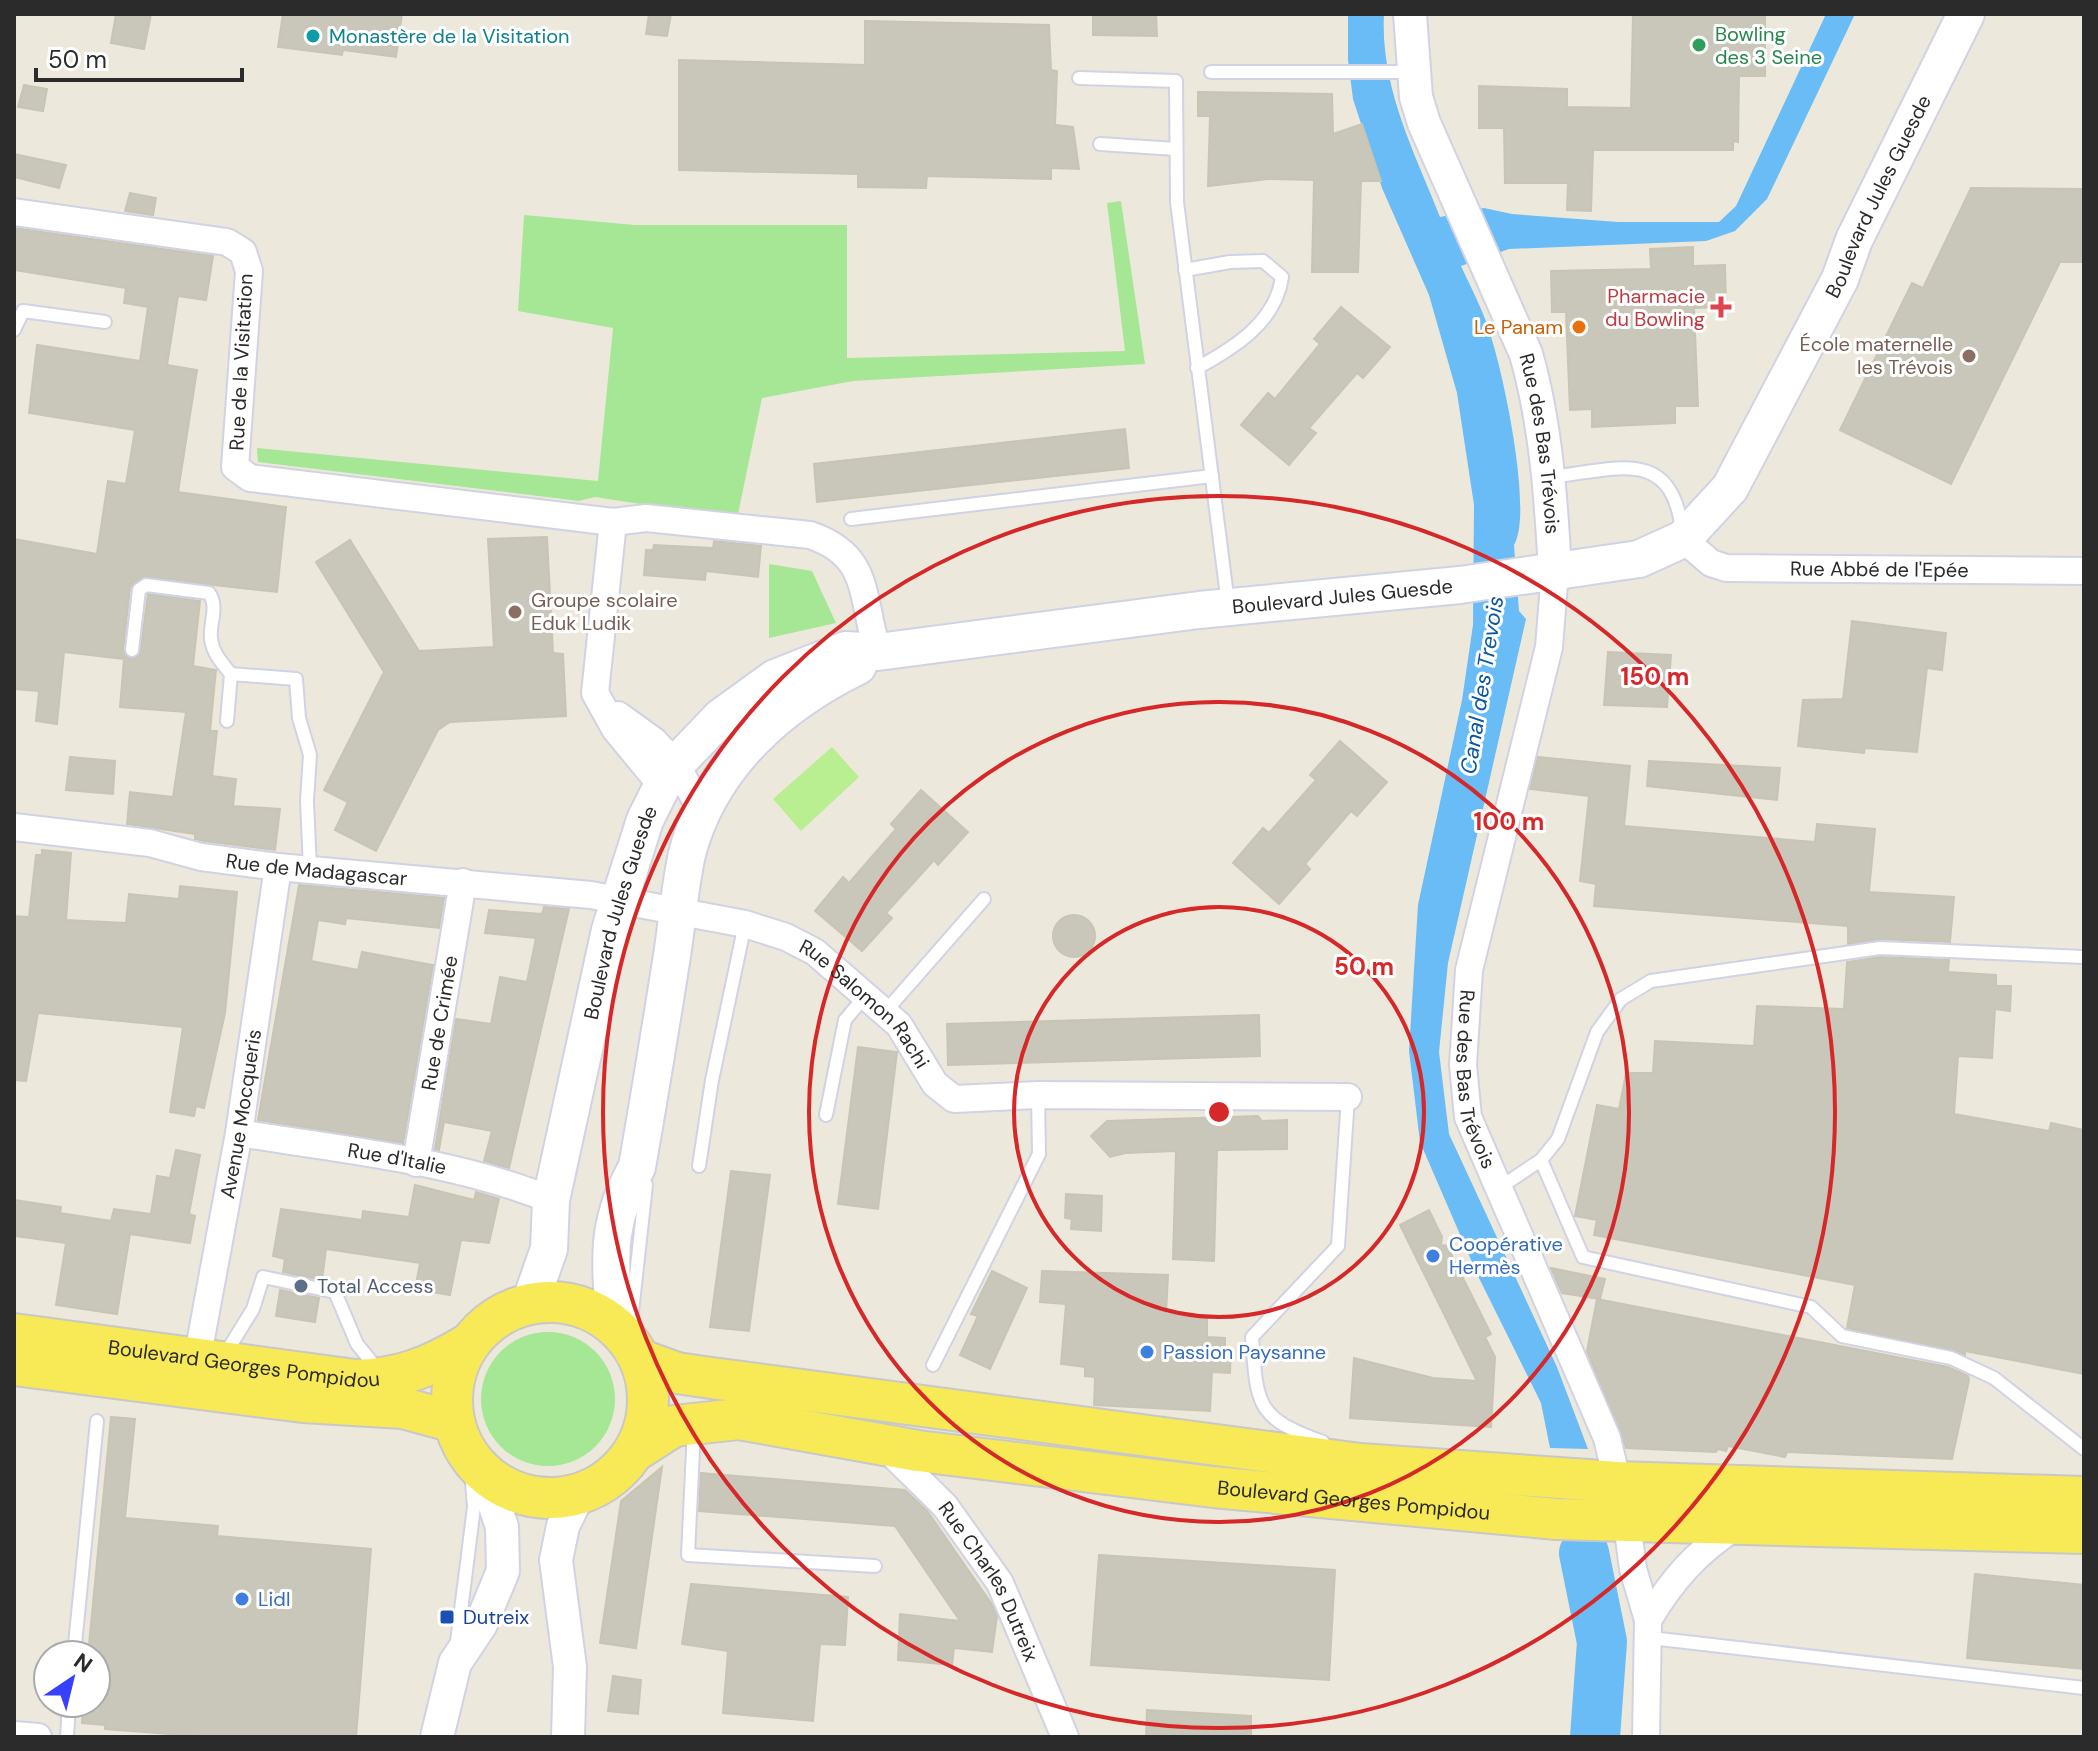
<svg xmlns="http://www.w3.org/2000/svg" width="2098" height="1751" viewBox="0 0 2098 1751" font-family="'DM Sans',sans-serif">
	<rect width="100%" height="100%" fill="#ede8dc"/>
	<g fill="#a6e795">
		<path d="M1121 201 1145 364 853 381 762 398 737 519 595 497 579 501 258 462 257 448 598 481 613 328 518 311 524 215 635 225H847V358L1125 351 1107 203Z"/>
		<path d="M769 564 812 571 836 623 769 638Z"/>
		<circle cx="548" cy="1399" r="67"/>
	</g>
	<path fill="#b9ee91" d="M832 747 859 777 801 831 773 799Z"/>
	<path fill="#69bcf5" d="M1348 14H1384C1380 87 1414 151 1440 217L1484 208 1512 214 1618 222H1719L1736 206 1826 14H1855L1767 199 1735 231 1706 241 1509 249 1461 266C1472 290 1485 314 1492 340 1504 378 1533 513 1514 545L1519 611 1526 619 1448 963 1439 1052 1449 1134 1557 1367 1588 1449 1550 1448 1541 1403 1478 1276 1420 1142 1409 1051 1418 905 1462 700 1473 625 1474 505 1457 393 1429 295 1382 188 1353 99 1348 60Z"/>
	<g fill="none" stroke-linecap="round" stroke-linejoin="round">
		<path stroke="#69bcf5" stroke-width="50" d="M1584 1553 1602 1642 1595 1737"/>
	</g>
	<g fill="#c9c6ba" stroke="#c9c5b5" stroke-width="2">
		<path d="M116 14H151L144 49 111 43Z"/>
		<path d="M283 14H402L396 57 343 50 342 55 278 47Z"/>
		<path d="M649 14H671L667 36 646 34Z"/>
		<path d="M1093 14H1156L1157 36 1093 35Z"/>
		<path d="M1633 14H1765V76H1739L1738 142 1733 141V150H1593L1591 211 1567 210 1568 183H1505L1504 128H1479V86L1567 89V107L1631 108Z"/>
		<path d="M865 21 1049 25 1051 70 1057 71 1055 125 1073 127 1079 169 1051 168V179L927 176 926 188 858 187V174L679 170V60L865 65Z"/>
		<path d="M24 85 47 89 43 111 18 107Z"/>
		<path d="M1198 92 1332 94 1333 134 1362 124 1381 181H1361L1358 272H1312L1314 180 1268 179 1208 186 1210 116H1198Z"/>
		<path d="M14 154 66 165 59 188 14 177Z"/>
		<path d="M1971 188 2084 189V262H2060L1951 484 1840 430 1912 283 1923 288Z"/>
		<path d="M130 193 156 198 153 215 125 211Z"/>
		<path d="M14 228 213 256 206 300 178 296 167 365 197 370 178 492 286 507 277 592 142 577 130 588 123 650 130 659 140 655 148 594 200 601 193 666 216 670 210 731H217L212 776 236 779 233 806 280 809 275 850 204 841 195 839V834L127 824 130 792 173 797 186 712 120 707 124 659 64 652 57 724 36 721 39 691 14 689V539L97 554 108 481 126 484 135 430 29 413 37 345 140 361 148 307 124 303 126 288 14 270Z"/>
		<path d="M1693 247V266L1725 265 1726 307 1694 308 1698 406H1675V423L1592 427V409L1570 410 1566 312H1552L1551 271 1651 269 1650 249Z"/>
		<path d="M1341 307 1390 347 1363 378 1357 373 1309 428 1316 433 1289 465 1241 425 1268 393 1275 399 1320 344 1314 339Z"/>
		<path d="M1125 429 1129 468 817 502 814 464Z"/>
		<path d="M547 537 553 653 563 654 566 716 450 722 438 730 376 851 335 830 348 802 324 790 384 672 316 562 350 540 419 651 494 647 488 539Z"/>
		<path d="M714 541 761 546 758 577 706 571 705 580 644 575 646 550H653L654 545 713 548Z"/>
		<path d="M1852 621 1946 633 1942 670 1927 668 1917 752 1865 748 1864 753 1798 746 1803 700 1843 699Z"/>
		<path d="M1608 652 1671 655 1667 707 1604 705Z"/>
		<path d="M1340 741 1387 782 1357 816 1351 811 1305 864 1310 869 1279 904 1233 863 1263 828 1269 833 1316 780 1310 775Z"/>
		<path d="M70 757 115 761 113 794 66 790Z"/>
		<path d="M1538 757 1630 766 1624 826 1815 842 1817 824 1875 829 1869 892 1954 897 1950 942 1880 939 1848 944V926L1594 906 1596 884 1580 881 1589 796 1530 789Z"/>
		<path d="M1649 761 1780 768 1777 800 1647 786Z"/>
		<path d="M921 790 968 832 938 865 934 860 886 913 892 918 862 951 815 911 843 877 849 883 896 829 891 824Z"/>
		<path d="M42 850 71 853 66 920 126 923 129 894 179 899 180 886 237 892 225 1013 204 1108 196 1106 194 1116 170 1112 183 1027 38 1013 26 1081 14 1080V916L29 917 36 855H42Z"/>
		<path d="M299 885 444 898 439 928 346 918 345 924 318 920 311 961 358 970 362 952 433 965 403 1143 258 1120Z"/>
		<path d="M544 907 569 909 509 1168 484 1161 492 1131 444 1122 439 1150 435 1149 456 1019 491 1024 500 977 527 982 536 938 485 933 489 910 542 914Z"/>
		<circle cx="1074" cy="936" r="21"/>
		<path d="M1880 957 1949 960 1948 972 1996 975V986H2011L2010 1011 1995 1009 1992 1058 1958 1056 1954 1114 2049 1131 2051 1123 2084 1130V1374L1965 1351V1355L1847 1328 1855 1285 1594 1235 1597 1220 1575 1216 1597 1105 1619 1109 1626 1073H1653L1655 1041 1754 1046 1757 1006 1844 1009 1847 962Z"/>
		<path d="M1259 1015 1260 1056 948 1065 947 1024Z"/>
		<path d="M858 1047 897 1052 878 1209 838 1204Z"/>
		<path d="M1258 1116 1262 1121 1287 1120V1149L1217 1150 1214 1261 1173 1259 1176 1151 1125 1153 1110 1157 1091 1136 1107 1121Z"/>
		<path d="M176 1150 200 1155 189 1214 195 1216 190 1243 130 1234 117 1314 56 1305 66 1243 14 1236V1200L61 1207 60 1213 111 1221 114 1209 151 1214 157 1176 170 1178Z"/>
		<path d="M731 1171 770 1175 749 1331 710 1327Z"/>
		<path d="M415 1185 474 1200 476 1192 499 1199 489 1243 461 1240 450 1295 415 1289 420 1263 326 1249 322 1280 283 1272 285 1259 273 1256 281 1209 362 1220 363 1211 409 1217Z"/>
		<path d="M1066 1194 1102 1196 1101 1231 1071 1229 1072 1219 1065 1218Z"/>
		<path d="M1429 1210 1442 1237 1441 1245 1447 1246 1491 1334 1485 1337 1495 1357 1491 1427 1350 1418 1354 1358 1433 1378 1477 1381 1400 1225Z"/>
		<path d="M1551 1268 1605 1279 1600 1299 1562 1293Z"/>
		<path d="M992 1271 1027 1288 990 1369 960 1355 978 1316 971 1314Z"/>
		<path d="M1042 1271 1168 1275 1166 1314 1207 1316V1337L1225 1338V1348H1231L1230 1373 1212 1372 1210 1411 1094 1405 1095 1377 1085 1376V1367L1061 1364 1066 1304 1040 1302Z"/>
		<path d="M280 1290 319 1298 315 1322 276 1316Z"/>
		<path d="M1597 1299 1948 1367 1968 1376 1969 1380 1952 1459 1787 1452 1785 1457 1728 1446 1726 1451 1718 1449 1716 1452 1626 1448 1587 1351Z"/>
		<path d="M111 1417 135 1419 125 1518 218 1526 217 1536 371 1549 356 1737H209L105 1729V1725L82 1723 83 1703H96V1655H88Z"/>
		<path d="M662 1467 636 1648 600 1643 621 1501Z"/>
		<path d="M701 1473 905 1490 928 1512 991 1603 997 1616 992 1652 954 1648 952 1665 898 1660 900 1614 960 1621 895 1526 699 1511Z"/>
		<path d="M1099 1555 1335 1570 1329 1680 1091 1665Z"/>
		<path d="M1975 1574 2084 1585V1669L1967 1658Z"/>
		<path d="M691 1584 848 1597 845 1645 820 1644 813 1721 723 1713 728 1651 682 1644Z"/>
		<path d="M613 1676 641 1680 638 1714 608 1711Z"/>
		<path d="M1147 1710 1251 1716V1737H1146Z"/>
	</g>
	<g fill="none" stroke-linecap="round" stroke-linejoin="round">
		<g stroke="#d1d2e4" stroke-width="16">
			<g id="service">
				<path d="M1211 72H1412"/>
				<path d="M1079 78 1176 81 1177 202 1228 604"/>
				<path d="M1100 144 1176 149"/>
				<path d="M1185 270 1230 262 1263 261 1282 277C1276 322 1234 348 1197 368"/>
				<path d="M14 330 23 311 105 322"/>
				<path d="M1550 477C1615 470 1672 445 1682 531"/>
				<path d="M851 519 1212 476"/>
				<path d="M132 650 139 590 146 585 209 593C219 607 209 624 211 639 213 654 222 663 231 674"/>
				<path d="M227 721 231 674 296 679 299 718 310 755 307 801 310 869"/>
				<path d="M885 1012 984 899"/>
				<path d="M826 1115 845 1020 866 995"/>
				<path d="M1541 1160 1583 1257 1811 1307 1842 1336 1951 1358 1994 1378 2084 1449"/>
				<path d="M699 1166 712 1080 745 924"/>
				<path d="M1499 1188 1541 1160 1558 1139 1597 1032 1621 999 1651 981 1880 948 2084 957"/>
				<path d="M629 1339 646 1185 642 1177"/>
				<path d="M224 1356 253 1309 263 1277 335 1292 357 1344 379 1371"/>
				<path d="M933 1365 1039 1154 1038 1095"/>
				<path d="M694 1428 688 1555 875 1566"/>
				<path d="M1323 1442C1255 1418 1257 1404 1252 1337L1338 1246 1348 1097"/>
				<path d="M1651 1638 2084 1688"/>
				<path d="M457 1642 474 1507 470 1458"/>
				<path d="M74 1655 97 1421"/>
				<path d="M67 1737 69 1703"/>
			</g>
		</g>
		<g stroke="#d1d2e4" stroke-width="30">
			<g id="minor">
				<path d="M14 212 227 242 243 252 249 271 235 467 250 478 613 522 646 518 810 535C872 556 860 597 878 652"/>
				<path d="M613 522 595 693 615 729 662 786"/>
				<path id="s1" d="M1683 539 1711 563 1726 568 2084 571"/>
				<path id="s2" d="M1555 571 1549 647 1469 970 1463 1065 1468 1117 1607 1438 1627 1522 1633 1569 1648 1620 1646 1737"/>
				<path d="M618 715 654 741 676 764 702 812"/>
				<path id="s3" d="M14 827 150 843 201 857 278 867 591 895 745 924 786 937 815 952 899 1025 935 1084 954 1099 1038 1095 1348 1097"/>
				<path id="s4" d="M239 1133C342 1150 454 1160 551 1200"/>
				<path id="s5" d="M416 1163 463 882"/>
				<path id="s6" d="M197 1360 239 1133 278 867"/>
				<path id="s7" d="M885 1447 945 1506 1000 1583 1065 1737"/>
				<path d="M1648 1620C1672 1580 1697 1551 1737 1526"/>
				<path d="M14 1735 38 1737"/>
			</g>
		</g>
		<g stroke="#d1d2e4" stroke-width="36">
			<g id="tertiary">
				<path id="s8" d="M1410 14 1416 97 1424 123 1526 354C1546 424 1551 499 1555 571"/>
				<path d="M437 1737 455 1663 481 1624 503 1571 502 1527 484 1473"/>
				<path d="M568 1737 570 1667 556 1560 563 1526 578 1495"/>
			</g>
		</g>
		<g stroke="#d1d2e4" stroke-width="40">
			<g id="secondary">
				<path id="s9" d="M530 1303 549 1249 551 1200 610 930 645 820 662 786 676 764 721 717 775 678 846 650 878 652 1199 610 1460 585 1639 559 1683 539 1730 488 1840 279 1854 240 1966 14"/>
				<path d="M614 1324C611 1260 604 1226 637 1167 649 1099 660 1031 671 962 677 926 679 890 687 854 710 765 780 704 858 666"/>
			</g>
		</g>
		<g stroke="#c8c8c8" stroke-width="44">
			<g id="primary">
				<circle cx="550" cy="1400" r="98"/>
				<path id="s10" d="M14 1334 355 1380C400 1379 430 1367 468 1344"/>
				<path d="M641 1360 677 1373 704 1377 1360 1464 1617 1482 2084 1497"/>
				<path d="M14 1365 303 1402 403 1408 454 1422"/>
				<path id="s11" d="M635 1451 674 1426 739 1419 918 1451 1213 1487 1556 1519 2084 1533"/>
			</g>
		</g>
		<use href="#service" stroke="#fff" stroke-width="12"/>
		<use href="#minor" stroke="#fff" stroke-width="26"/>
		<use href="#tertiary" stroke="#fff" stroke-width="32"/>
		<use href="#secondary" stroke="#fff" stroke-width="36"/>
		<use href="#primary" stroke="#f8e956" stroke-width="40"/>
	</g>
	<g fill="none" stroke="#d62828" stroke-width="4">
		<circle cx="1219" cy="1112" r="205"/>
		<circle cx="1219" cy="1112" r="410"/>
		<circle cx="1219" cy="1112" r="616"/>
	</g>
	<circle fill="#0f9aa8" stroke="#fff" stroke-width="3" cx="313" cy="36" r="8"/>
	<circle fill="#2e9e5b" stroke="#fff" stroke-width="3" cx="1699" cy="45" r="8"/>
	<path fill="#e0444e" stroke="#fff" stroke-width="3" d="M1717 295h8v8h8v8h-8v8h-8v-8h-8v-8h8z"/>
	<circle fill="#e8710a" stroke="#fff" stroke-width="3" cx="1579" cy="327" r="8"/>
	<g fill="#8d6e63" stroke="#fff" stroke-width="3">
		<circle cx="1969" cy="356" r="8"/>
		<circle cx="515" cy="612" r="8"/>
	</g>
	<g fill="#3f7fe0" stroke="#fff" stroke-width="3">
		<circle cx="1433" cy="1256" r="8"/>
		<circle cx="1147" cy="1352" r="8"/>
		<circle cx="242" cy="1599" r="8"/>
	</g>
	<circle fill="#5c6f8a" stroke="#fff" stroke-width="3" cx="301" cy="1286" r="8"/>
	<rect fill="#1a4fb4" stroke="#fff" stroke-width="3" x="439" y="1609" width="16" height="16" rx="4"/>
	<g text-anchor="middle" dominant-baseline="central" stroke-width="6" stroke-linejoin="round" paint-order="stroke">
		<g font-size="20" fill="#27864d" stroke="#fff" text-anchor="start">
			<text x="1715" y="34">Bowling<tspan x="1715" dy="23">des 3 Seine</tspan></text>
		</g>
		<g font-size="20" fill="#0d838f" stroke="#fff" text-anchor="start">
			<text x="329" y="36">Monastère de la Visitation</text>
		</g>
		<g font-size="20" fill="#2b2b2b" stroke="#fff">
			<text stroke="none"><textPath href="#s9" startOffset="2014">Boulevard Jules Guesde</textPath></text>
			<text transform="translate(241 362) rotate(-87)">Rue de la Visitation</text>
			<text stroke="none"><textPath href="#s8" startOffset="454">Rue des Bas Trévois</textPath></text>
			<text stroke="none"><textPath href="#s1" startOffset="206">Rue Abbé de l'Epée</textPath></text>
			<text stroke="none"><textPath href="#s9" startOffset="1270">Boulevard Jules Guesde</textPath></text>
			<text stroke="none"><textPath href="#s3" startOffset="306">Rue de Madagascar</textPath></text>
			<text stroke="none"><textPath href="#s9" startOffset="402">Boulevard Jules Guesde</textPath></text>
			<text stroke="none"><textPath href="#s3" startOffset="886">Rue Salomon Rachi</textPath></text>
			<text stroke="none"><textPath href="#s5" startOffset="142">Rue de Crimée</textPath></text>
			<text stroke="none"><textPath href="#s2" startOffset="520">Rue des Bas Trévois</textPath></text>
			<text stroke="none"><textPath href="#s6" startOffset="250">Avenue Mocqueris</textPath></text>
			<text stroke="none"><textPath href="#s4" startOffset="160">Rue d'Italie</textPath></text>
			<text stroke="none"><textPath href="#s10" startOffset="232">Boulevard Georges Pompidou</textPath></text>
			<text stroke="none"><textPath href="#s11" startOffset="732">Boulevard Georges Pompidou</textPath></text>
			<text stroke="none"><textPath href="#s7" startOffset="172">Rue Charles Dutreix</textPath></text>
		</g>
		<g font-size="20" fill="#be3a42" stroke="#fff" text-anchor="end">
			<text x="1705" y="296">Pharmacie<tspan x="1705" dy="23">du Bowling</tspan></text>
		</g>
		<g font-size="20" fill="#c56008" stroke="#fff" text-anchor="end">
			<text x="1563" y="327">Le Panam</text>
		</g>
		<g font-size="20" fill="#785e54" stroke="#fff" text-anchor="end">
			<text x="1953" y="344">École maternelle<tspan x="1953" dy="23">les Trévois</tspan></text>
			<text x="531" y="600" text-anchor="start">Groupe scolaire<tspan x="531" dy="23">Eduk Ludik</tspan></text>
		</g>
		<g font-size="20" fill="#366cbe" stroke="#fff" text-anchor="start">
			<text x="1449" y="1244">Coopérative<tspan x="1449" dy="23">Hermès</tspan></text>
			<text x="1163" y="1352">Passion Paysanne</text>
			<text x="258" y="1599">Lidl</text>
		</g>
		<g font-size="20" fill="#4e5e75" stroke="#fff" text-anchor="start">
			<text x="317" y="1286">Total Access</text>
		</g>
		<g font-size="20" fill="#164399" stroke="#fff" text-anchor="start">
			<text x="463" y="1617">Dutreix</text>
		</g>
		<g font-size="22" font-style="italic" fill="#0757a2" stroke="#fff">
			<text transform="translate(1482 685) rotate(-81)">Canal des Trevois</text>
		</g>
	</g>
	<circle cx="1219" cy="1112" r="12" fill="#d62828" stroke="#fff" stroke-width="4"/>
	<g font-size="24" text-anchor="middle" font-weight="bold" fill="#d62828" stroke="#fff" stroke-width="6" stroke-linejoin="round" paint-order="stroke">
		<text x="1655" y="685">150 m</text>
		<text x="1509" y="830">100 m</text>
		<text x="1364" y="975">50 m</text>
	</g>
	<rect width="2098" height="1751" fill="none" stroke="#2b2b2b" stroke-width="32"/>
	<g transform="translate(72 1679) rotate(35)"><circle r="38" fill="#ffffff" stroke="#aaaaaa" stroke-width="2"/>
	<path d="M0-6L14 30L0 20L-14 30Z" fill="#3740ff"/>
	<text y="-12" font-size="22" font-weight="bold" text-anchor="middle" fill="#2b2b2b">N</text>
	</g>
	<path d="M36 68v12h206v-12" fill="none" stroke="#2b2b2b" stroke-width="4"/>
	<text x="48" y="68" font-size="24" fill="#2b2b2b" stroke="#ffffff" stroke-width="6" paint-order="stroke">50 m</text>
</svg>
